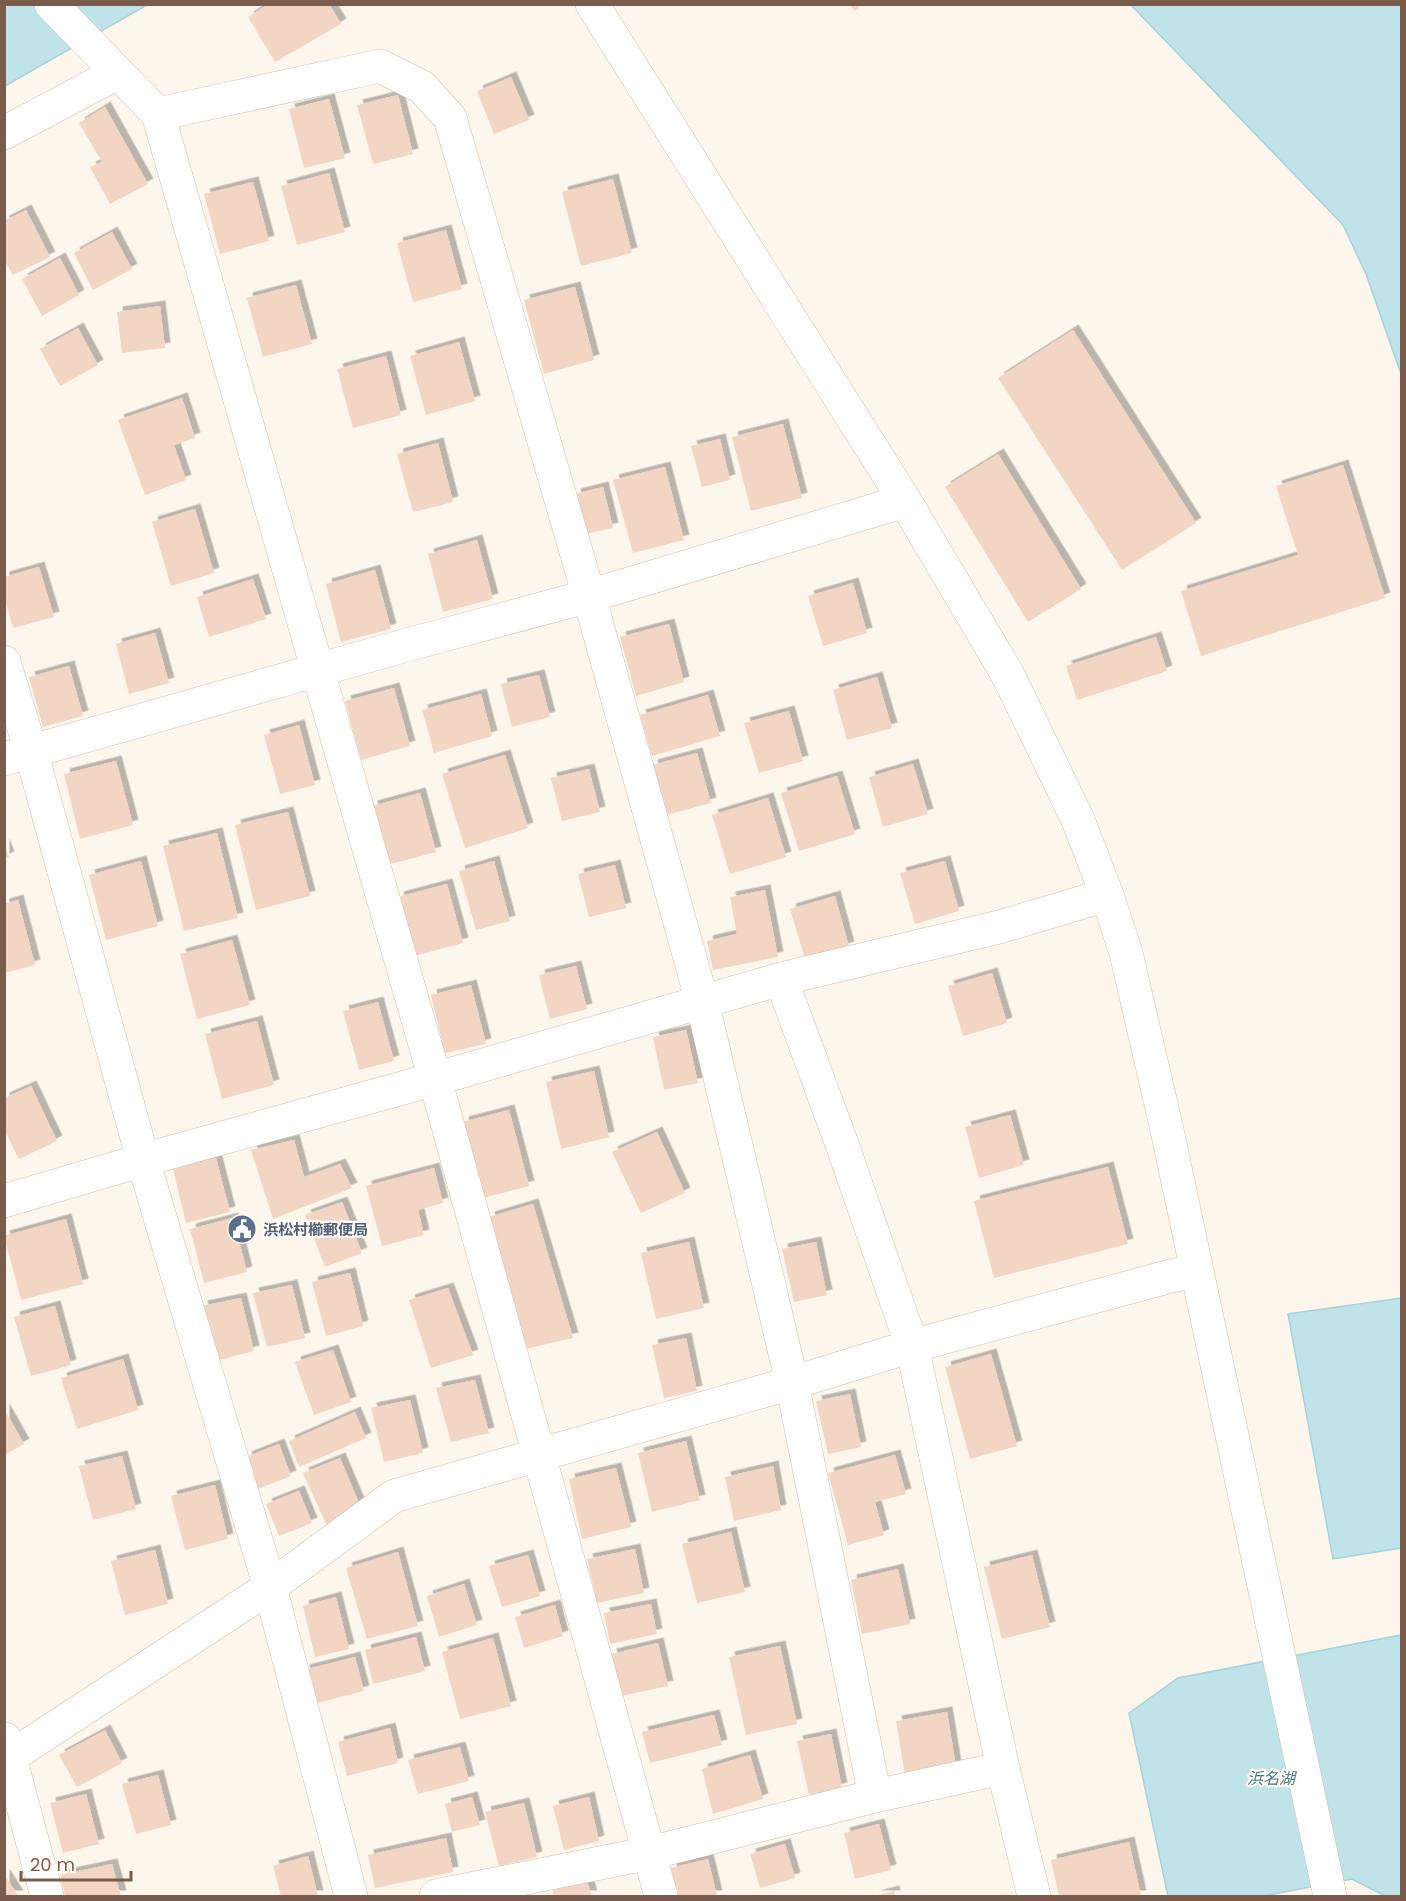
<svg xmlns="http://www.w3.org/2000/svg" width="1406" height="1901" viewBox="0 0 1406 1901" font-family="Poppins,'Noto Sans JP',sans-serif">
	<defs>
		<filter id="shadow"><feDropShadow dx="5.5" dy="-5.5" stdDeviation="0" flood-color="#0004"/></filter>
	</defs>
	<rect width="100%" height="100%" fill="#fdf6ec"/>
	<g fill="#bfe3e8" stroke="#a5d3da" stroke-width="1.5">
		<path d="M5 5H147L5 86Z"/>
		<path d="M1131 5H1401V374L1366 274 1343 225Z"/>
		<path d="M1401 1298V1548L1333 1559 1288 1314Z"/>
		<path d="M1401 1635V1896H1385L1352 1879 1263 1896H1168L1129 1713 1178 1678Z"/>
	</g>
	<g fill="#f3d5c3" filter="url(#shadow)">
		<path d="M269 4H329L341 24 275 62 248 17Z"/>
		<path d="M849 4H862L855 11Z"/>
		<path d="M511 77 529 120 494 134 477 91Z"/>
		<path d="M398 95 413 154 373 164 357 105Z"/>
		<path d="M329 99 345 158 304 168 289 109Z"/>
		<path d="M105 107 148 184 110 204 90 167 102 162 79 123Z"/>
		<path d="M329 173 345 232 297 245 281 186Z"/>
		<path d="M613 179 632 253 581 266 562 192Z"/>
		<path d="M253 182 269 241 220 254 204 194Z"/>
		<path d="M26 210 50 257 13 275 4 259V221Z"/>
		<path d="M446 230 462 289 413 302 397 243Z"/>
		<path d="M112 232 132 269 93 290 74 253Z"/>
		<path d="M60 258 79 295 42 316 22 279Z"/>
		<path d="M296 285 312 344 263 357 247 298Z"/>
		<path d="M575 287 594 360 544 374 524 300Z"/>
		<path d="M160 306 165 348 122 353 117 312Z"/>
		<path d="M78 328 98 365 60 386 40 349Z"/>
		<path d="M1073 330 1196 523 1122 570 998 378Z"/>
		<path d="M459 342 475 401 426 415 410 356Z"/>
		<path d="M386 356 401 415 353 428 337 369Z"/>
		<path d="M182 398 195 438 174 445 186 480 145 495 118 420Z"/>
		<path d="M783 424 802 498 751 511 732 437Z"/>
		<path d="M720 439 730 480 702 487 691 446Z"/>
		<path d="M438 443 453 502 413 512 397 454Z"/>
		<path d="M998 454 1081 589 1028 622 945 487Z"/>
		<path d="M1343 465 1385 598 1201 656 1181 591 1298 555 1276 486Z"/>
		<path d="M665 467 684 540 633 553 613 480Z"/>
		<path d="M603 487 613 528 585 534 575 494Z"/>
		<path d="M195 509 214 573 171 586 152 522Z"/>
		<path d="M477 540 493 599 443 612 428 554Z"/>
		<path d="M39 567 54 617 13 628 4 596V577Z"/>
		<path d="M375 570 391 629 341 642 326 584Z"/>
		<path d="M253 579 266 619 209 637 197 597Z"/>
		<path d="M853 583 867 633 823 646 808 596Z"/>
		<path d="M669 624 684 682 636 696 620 637Z"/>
		<path d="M155 633 169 683 129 694 116 644Z"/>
		<path d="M1156 637 1167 671 1077 700 1066 666Z"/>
		<path d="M69 666 83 716 43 727 29 677Z"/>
		<path d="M539 675 550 717 512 727 501 684Z"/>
		<path d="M877 677 892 728 847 740 833 690Z"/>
		<path d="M394 688 410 746 361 760 345 701Z"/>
		<path d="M481 694 492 736 434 753 422 710Z"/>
		<path d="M708 695 720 736 652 756 640 715Z"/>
		<path d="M789 711 803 761 759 773 744 723Z"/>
		<path d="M299 725 315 785 280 794 264 735Z"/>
		<path d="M697 753 711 803 666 815 652 765Z"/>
		<path d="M505 755 528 828 465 848 442 774Z"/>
		<path d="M116 761 133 825 80 839 64 774Z"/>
		<path d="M913 764 928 814 883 827 869 777Z"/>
		<path d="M589 769 600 812 562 821 551 778Z"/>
		<path d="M837 776 855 834 799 851 781 793Z"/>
		<path d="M420 793 436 852 387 865 372 806Z"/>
		<path d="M768 798 786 857 730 874 712 815Z"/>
		<path d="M288 812 310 896 256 910 235 825Z"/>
		<path d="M217 833 238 918 184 931 163 846Z"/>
		<path d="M4 844 9 857 4 859Z"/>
		<path d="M141 861 158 926 106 940 89 875Z"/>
		<path d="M494 861 510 921 476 930 459 871Z"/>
		<path d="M945 861 959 911 915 924 900 873Z"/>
		<path d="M615 865 626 908 589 917 578 874Z"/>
		<path d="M447 884 463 943 414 956 398 897Z"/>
		<path d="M765 890 778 957 713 970 707 941 737 934 730 897Z"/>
		<path d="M835 896 849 947 805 959 790 909Z"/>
		<path d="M18 900 35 965 4 973V904Z"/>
		<path d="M232 940 250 1005 197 1019 180 954Z"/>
		<path d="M576 966 587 1009 550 1019 539 975Z"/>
		<path d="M992 973 1007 1023 963 1036 948 986Z"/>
		<path d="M471 985 486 1044 445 1053 431 995Z"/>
		<path d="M378 1002 394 1061 359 1070 343 1011Z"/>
		<path d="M257 1021 274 1085 222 1099 205 1034Z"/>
		<path d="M686 1030 698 1083 664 1090 653 1037Z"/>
		<path d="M594 1071 609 1137 561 1149 546 1082Z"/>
		<path d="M31 1086 57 1141 19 1159 4 1129V1098Z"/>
		<path d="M509 1110 529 1186 483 1198 463 1122Z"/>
		<path d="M1010 1115 1024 1165 979 1178 965 1127Z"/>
		<path d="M657 1132 685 1193 641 1213 612 1152Z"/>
		<path d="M294 1140 304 1177 340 1164 352 1188 273 1219 251 1150Z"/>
		<path d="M216 1158 230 1212 186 1223 173 1169Z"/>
		<path d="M1108 1167 1128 1244 994 1278 974 1201Z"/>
		<path d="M434 1168 443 1203 418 1210 424 1235 382 1246 366 1186Z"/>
		<path d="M342 1202 362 1253 325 1267 305 1215Z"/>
		<path d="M533 1204 573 1338 525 1349 489 1217Z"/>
		<path d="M233 1218 247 1272 204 1283 190 1229Z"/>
		<path d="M66 1219 83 1284 21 1300 4 1236Z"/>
		<path d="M689 1242 704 1308 656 1319 641 1253Z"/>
		<path d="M816 1242 827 1295 794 1302 782 1249Z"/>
		<path d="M350 1273 363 1326 326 1336 312 1282Z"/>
		<path d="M292 1285 305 1338 267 1347 253 1293Z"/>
		<path d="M448 1288 473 1355 431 1368 409 1300Z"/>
		<path d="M241 1298 254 1351 216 1361 202 1306Z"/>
		<path d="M55 1306 71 1365 31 1376 14 1317Z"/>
		<path d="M686 1338 697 1391 664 1398 652 1345Z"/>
		<path d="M333 1350 351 1402 314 1415 295 1362Z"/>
		<path d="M991 1354 1017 1446 970 1459 945 1367Z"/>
		<path d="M123 1359 138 1410 77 1429 61 1378Z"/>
		<path d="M475 1380 489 1433 451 1442 436 1388Z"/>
		<path d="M850 1394 861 1447 828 1454 816 1401Z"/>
		<path d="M410 1400 423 1453 384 1462 371 1408Z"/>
		<path d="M4 1409 24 1444 4 1455Z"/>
		<path d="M355 1412 366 1438 299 1467 289 1441Z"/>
		<path d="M686 1441 700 1500 652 1512 638 1453Z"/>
		<path d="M279 1444 291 1476 258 1489 246 1457Z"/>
		<path d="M895 1455 906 1494 875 1502 884 1535 848 1545 828 1473Z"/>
		<path d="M122 1456 136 1509 93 1520 79 1466Z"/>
		<path d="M340 1458 361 1508 326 1524 303 1473Z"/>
		<path d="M773 1466 781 1510 734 1521 725 1477Z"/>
		<path d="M616 1468 631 1527 582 1539 569 1479Z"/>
		<path d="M215 1485 228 1539 185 1550 171 1496Z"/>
		<path d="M299 1491 312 1523 279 1536 266 1504Z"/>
		<path d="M731 1532 745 1592 697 1603 682 1544Z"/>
		<path d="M635 1549 644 1593 597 1603 587 1559Z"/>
		<path d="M155 1550 168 1604 125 1615 111 1561Z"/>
		<path d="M398 1552 418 1626 367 1639 346 1568Z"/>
		<path d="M528 1555 540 1596 502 1607 489 1566Z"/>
		<path d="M1032 1555 1050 1627 1002 1639 984 1567Z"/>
		<path d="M898 1569 910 1624 862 1634 851 1580Z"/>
		<path d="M464 1584 477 1625 439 1637 427 1596Z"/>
		<path d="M336 1597 349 1649 315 1657 303 1606Z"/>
		<path d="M651 1604 657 1634 610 1644 604 1613Z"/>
		<path d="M555 1605 563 1636 524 1648 515 1617Z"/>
		<path d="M416 1637 425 1671 373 1684 365 1650Z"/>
		<path d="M493 1638 511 1706 460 1719 442 1652Z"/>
		<path d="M658 1643 668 1686 621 1696 611 1654Z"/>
		<path d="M780 1646 797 1724 746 1735 729 1657Z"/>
		<path d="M355 1657 364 1691 313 1704 304 1670Z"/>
		<path d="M947 1712 956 1767 905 1775 896 1721Z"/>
		<path d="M714 1715 722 1745 650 1763 642 1732Z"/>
		<path d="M390 1728 398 1763 347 1776 338 1742Z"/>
		<path d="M105 1730 122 1763 77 1787 59 1755Z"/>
		<path d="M831 1734 842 1788 809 1795 797 1741Z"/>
		<path d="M460 1747 469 1781 418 1794 408 1760Z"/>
		<path d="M750 1755 763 1799 713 1814 702 1769Z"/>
		<path d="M158 1775 171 1825 136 1834 122 1784Z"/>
		<path d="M86 1794 99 1844 63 1853 50 1803Z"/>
		<path d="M472 1797 480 1825 452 1832 445 1804Z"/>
		<path d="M589 1797 599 1841 564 1850 553 1806Z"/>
		<path d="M524 1803 537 1857 499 1866 485 1812Z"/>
		<path d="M879 1824 891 1870 855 1879 844 1833Z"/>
		<path d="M446 1838 453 1872 375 1888 368 1855Z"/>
		<path d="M1129 1842 1141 1896H1059L1051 1860Z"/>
		<path d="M785 1844 795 1878 760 1888 750 1854Z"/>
		<path d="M308 1856 318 1896H281L273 1866Z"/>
		<path d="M708 1859 717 1896H677L671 1868Z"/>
		<path d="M112 1864 121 1896H65L60 1875Z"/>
		<path d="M4 1874 18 1896H4Z"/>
		<path d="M587 1881 592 1896H554L552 1890Z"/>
		<path d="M894 1891 895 1896H874Z"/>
	</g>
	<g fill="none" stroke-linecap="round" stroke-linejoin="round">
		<g stroke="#d1beb0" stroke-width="34">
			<g id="minor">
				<path d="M51 4 158 114 435 1079 661 1896"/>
				<path d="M592 4 905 501 1008 675 1078 820 1107 895 1126 953 1167 1130 1330 1896"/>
				<path d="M158 114 380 66 422 87 450 118 589 596 702 1001 792 1383 875 1796"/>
				<path d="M4 133 117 73"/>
				<path d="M4 662 31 751 143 1160 270 1587 351 1896"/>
				<path d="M4 759 403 646 589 596 905 501"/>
				<path d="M781 979 843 1147 912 1346 1003 1768 1034 1896"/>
				<path d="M4 1201 143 1160 435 1079 781 979 999 927 1107 895"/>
				<path d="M5 1739 47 1896"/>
				<path d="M4 1761 270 1587 394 1496 792 1383 912 1346 1171 1276 1196 1271"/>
				<path d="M436 1896 650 1853 875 1796 1003 1768"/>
			</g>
		</g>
		<use href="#minor" stroke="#fff" stroke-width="33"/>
	</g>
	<defs>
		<g id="civic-disc" transform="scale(1.5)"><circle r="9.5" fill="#5c6f8a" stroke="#fffaf3"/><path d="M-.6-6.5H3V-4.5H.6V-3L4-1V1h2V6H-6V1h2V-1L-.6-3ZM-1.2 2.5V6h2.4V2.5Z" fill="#fff"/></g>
	</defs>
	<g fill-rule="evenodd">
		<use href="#civic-disc" x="242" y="1229"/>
	</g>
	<g text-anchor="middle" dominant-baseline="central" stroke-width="4.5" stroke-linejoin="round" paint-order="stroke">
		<g font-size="15" font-weight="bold" fill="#4e5e75" stroke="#fffaf3" text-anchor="start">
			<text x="263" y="1229">浜松村櫛郵便局</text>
		</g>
		<g font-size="16" font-style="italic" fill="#437c86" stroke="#fffaf3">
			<text x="1271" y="1778">浜名湖</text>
		</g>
	</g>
	<rect width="1406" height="1901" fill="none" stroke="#7a5c4d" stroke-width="12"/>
	<path d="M21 1871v9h110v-9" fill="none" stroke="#7a5c4d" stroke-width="3"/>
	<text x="30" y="1871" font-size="18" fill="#7a5c4d" stroke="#fffaf3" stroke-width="4.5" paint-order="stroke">20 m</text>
</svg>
